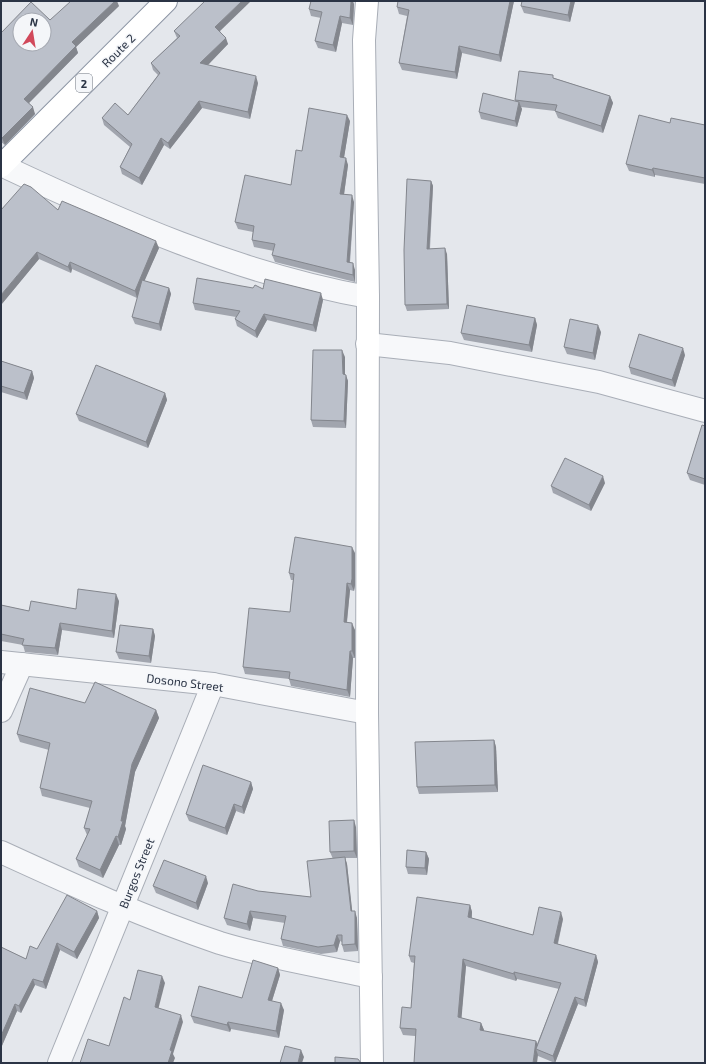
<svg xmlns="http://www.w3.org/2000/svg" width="706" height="1064" viewBox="0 0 706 1064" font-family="'Exo 2',sans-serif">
	<rect width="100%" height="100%" fill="#e4e7ec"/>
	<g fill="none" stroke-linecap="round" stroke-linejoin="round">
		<g stroke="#a9aeb7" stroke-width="24">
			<g id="minor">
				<path d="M1 165C118 220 239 274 368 297"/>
				<path d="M367 344 450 353 599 382 705 411"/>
				<path d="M1 662 213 684 367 713"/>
				<path d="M1 711 22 664"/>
				<path d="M1 852C73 885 145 918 220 943 269 958 321 966 371 977"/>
				<path d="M59 1063 213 684"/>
			</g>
		</g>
		<g stroke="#a9aeb7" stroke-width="24">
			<path id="secondary" d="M367 1 364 40 368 297 367 713 372 1063"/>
		</g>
		<g stroke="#8b94a3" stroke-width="24">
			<path id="trunk" d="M1 166 166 1"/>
		</g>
		<use href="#minor" stroke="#f7f8fa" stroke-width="22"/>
		<use href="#secondary" stroke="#fff" stroke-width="22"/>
		<use href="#trunk" stroke="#fff" stroke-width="22"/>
	</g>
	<g fill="#a1a5ae" fill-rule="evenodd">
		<path d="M398 1H514L501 62 462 53 457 79 402 70 399 63 407 16 399 14 397 7Z"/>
		<path d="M575 1 570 22 524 13 521 6Z"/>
		<path d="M354 4 353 25 342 23 336 52 318 48 315 41 321 18 311 16 309 9Z"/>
		<path d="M119 6 76 47 78 53 29 103 35 114 5 145 1 142V33L50 20Z"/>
		<path d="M174 31H220L228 44 208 65 258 83 250 119 202 108 170 149 164 145 142 185 122 174 120 167 130 147 104 125 102 118 128 115 158 75 153 70 151 63 177 38Z"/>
		<path d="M554 78 610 96 613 103 603 133 558 118 555 111 521 107 522 109 517 127 481 119 479 112 515 101V100Z"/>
		<path d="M350 121 344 157 348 165 344 195 354 202 350 263 355 270V282L275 262 272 255 274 251 254 247 252 240 253 232 238 229 235 222 291 185 302 151Z"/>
		<path d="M670 123 705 125V184L655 175V177L629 171 626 164Z"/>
		<path d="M431 181 433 186 430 249 447 254 449 309 407 311 405 305Z"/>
		<path d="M58 210 159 248 144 281 169 288 171 294 161 331 135 324 132 317 139 293 137 298 72 269 71 273 39 259 1 305Z"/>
		<path d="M263 289 323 300 316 332 267 320 257 338 237 326 235 319 236 317 195 310 193 303Z"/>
		<path d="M535 318 537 325 532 352 464 340 461 333Z"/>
		<path d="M601 332 595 360 567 354 564 347Z"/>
		<path d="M685 355 675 387 631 374 629 367Z"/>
		<path d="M345 357V374L348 381 346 428 313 427 311 420Z"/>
		<path d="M1 361 32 371 34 378 27 400 1 392Z"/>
		<path d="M165 393 167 400 148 448 79 421 76 414Z"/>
		<path d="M705 426V485L690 480 687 473Z"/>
		<path d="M605 483 591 511 553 493 551 486Z"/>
		<path d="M355 553V585L354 591 350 590 347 623 355 630V658H353L350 697 291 686 289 679 245 674 243 667 290 612 293 580H291L289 573Z"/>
		<path d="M119 601 114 638 62 630 58 655 25 652 23 645 1 641V605L29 611 76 609Z"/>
		<path d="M153 629 155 636 151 663 119 659 116 652Z"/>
		<path d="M85 703 156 710 159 718 135 772 125 826 126 829 121 845H119L103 878 79 867 76 859 87 835 84 828 90 808 42 796 40 788 49 750 20 742 17 734Z"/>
		<path d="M494 740 496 747 498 792 419 794 417 787Z"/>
		<path d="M251 782 253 789 244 814 236 811 227 835 189 821 186 814Z"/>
		<path d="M356 827 357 858H345L347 864 352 911 357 918 358 951 344 952 342 945V942L340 941 337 952 321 954 283 946 281 939 285 923 253 918 250 931 227 925 224 918 258 891 311 897 333 859 330 852Z"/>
		<path d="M426 852 429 859 427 875 408 874 406 867Z"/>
		<path d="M208 883 198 910 156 893 153 886Z"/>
		<path d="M470 905 472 912V918L533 935 563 919 558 944 596 955 598 962 586 1007 578 1004 555 1063 538 1056V1055L415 1036 403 1035 400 1028 411 1008 414 963 411 962 409 956ZM466 966 516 981 517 979 559 989 537 1044 536 1041 484 1031V1030L481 1023 461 1018Z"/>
		<path d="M97 911 99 918 77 959 60 950 46 989 35 985 21 1013 17 1011 1 1048V947L26 959 37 949Z"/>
		<path d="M278 968 280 975 272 1001 284 1010 279 1038 231 1029 230 1032 194 1023 191 1016 242 998Z"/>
	</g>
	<g fill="#83868d">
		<path d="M115 1H117L119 6 76 47 78 53 26 106 24 99 72 42Z"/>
		<path d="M242 1H251L217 34 215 27Z"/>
		<path d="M351 1H353L354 4 353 25 350 18Z"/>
		<path d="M510 1H514L501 62 499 55Z"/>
		<path d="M571 1H575L570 22 568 15Z"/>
		<path d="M340 16 342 23 336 52 333 45Z"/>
		<path d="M226 38 228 44 203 70 200 63Z"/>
		<path d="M459 46 462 53 457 79 455 72Z"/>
		<path d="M256 76 258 83 250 119 248 112Z"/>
		<path d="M610 96 613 103 603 133 601 126Z"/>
		<path d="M199 101 202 108 170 149 168 143Z"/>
		<path d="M519 102 522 109 517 127 515 121Z"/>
		<path d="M33 107 35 114 5 145 2 138Z"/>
		<path d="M347 115 350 121 343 164 340 157Z"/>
		<path d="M161 138 164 145 142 185 139 178Z"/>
		<path d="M346 158 348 165 343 201 340 194Z"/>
		<path d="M653 168 655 175V177L652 170Z"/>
		<path d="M431 181 433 186 429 255 427 249Z"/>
		<path d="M352 195 354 202 349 269 347 262Z"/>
		<path d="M156 241 159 248 137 298 135 291Z"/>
		<path d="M445 248 447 254 449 309 447 304Z"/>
		<path d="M37 252 39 259 1 305V295Z"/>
		<path d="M70 262 72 269 71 273 68 267Z"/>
		<path d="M353 263 355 270V282L353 275Z"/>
		<path d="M169 288 171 294 161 331 159 324Z"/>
		<path d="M321 293 323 300 316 332 313 325Z"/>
		<path d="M264 314 267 320 257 338 255 331Z"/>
		<path d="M535 318 537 325 532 352 529 345Z"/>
		<path d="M598 325 601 332 595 360 593 353Z"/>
		<path d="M683 348 685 355 675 387 672 380Z"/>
		<path d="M342 350 345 357V381L343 374Z"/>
		<path d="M32 371 34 378 27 400 24 393Z"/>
		<path d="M346 375 348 381 346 428 344 421Z"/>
		<path d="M165 393 167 400 148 448 146 442Z"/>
		<path d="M603 476 605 483 591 511 589 505Z"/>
		<path d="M352 547 355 553V585L354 591 351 584Z"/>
		<path d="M347 583 350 590 346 629 344 622Z"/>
		<path d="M116 594 119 601 114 638 112 631Z"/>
		<path d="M60 623 62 630 58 655 55 648Z"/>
		<path d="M352 623 355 630V658L352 651Z"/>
		<path d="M153 629 155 636 151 663 149 656Z"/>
		<path d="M350 651 353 658 350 697 347 690Z"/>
		<path d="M156 710 159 718 135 772 125 826 126 829 121 845 118 837 132 764Z"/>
		<path d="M494 740 496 747 498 792 495 785Z"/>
		<path d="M251 782 253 789 244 814 242 807Z"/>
		<path d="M234 804 236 811 227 835 225 828Z"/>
		<path d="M354 820 356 827 357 858 354 851Z"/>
		<path d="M116 836 119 845 103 878 100 870Z"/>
		<path d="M426 852 429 859 427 875 425 868Z"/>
		<path d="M345 857 347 864 353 918 351 911Z"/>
		<path d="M206 876 208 883 198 910 196 903Z"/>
		<path d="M470 905 472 912 471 923 468 917Z"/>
		<path d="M97 911 99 918 77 959 74 952Z"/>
		<path d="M250 911 253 918 250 931 247 924Z"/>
		<path d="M355 911 357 918 358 951 355 944Z"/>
		<path d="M561 912 563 919 556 950 554 943Z"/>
		<path d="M337 935 340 941 337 952 334 945Z"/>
		<path d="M57 943 60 950 46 989 43 982Z"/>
		<path d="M596 955 598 962 586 1007 584 1000Z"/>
		<path d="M463 959 466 966 461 1024 458 1017Z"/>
		<path d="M278 968 280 975 270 1007 268 1000Z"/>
		<path d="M514 972 517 979 516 981 514 974Z"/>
		<path d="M162 976 165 983 157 1014 155 1007Z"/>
		<path d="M33 979 35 985 21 1013 19 1006Z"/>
		<path d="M575 997 578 1004 555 1063 553 1056Z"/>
		<path d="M281 1003 284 1010 279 1038 276 1031Z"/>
		<path d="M15 1004 17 1011 1 1048V1036Z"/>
		<path d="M181 1015 183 1022 173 1054 175 1058 173 1063H168L170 1050Z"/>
		<path d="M228 1022 231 1029 230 1032 227 1025Z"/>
		<path d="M481 1023 484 1030 482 1037 480 1030Z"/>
		<path d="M536 1041 539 1048 536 1049 538 1055 537 1063H533Z"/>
		<path d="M301 1050 304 1057 302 1063H298Z"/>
	</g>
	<g fill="#bbc0ca" stroke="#83868d" fill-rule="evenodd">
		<path d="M71 1H115L72 42 76 46 24 99 33 107 2 138 1 137V33L31 2 50 20ZM20 20H44V44H20Z"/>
		<path d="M205 1H242L215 27 226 38 200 63 256 76 248 112 199 101 168 143 161 138 139 178 120 167 132 144 102 118 115 103 128 115 160 73 151 63 180 36 174 31Z"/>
		<path d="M311 1H351L350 18 340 16 333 45 315 41 322 12 309 9Z"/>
		<path d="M398 1H510L499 55 459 46 455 72 399 63 409 10 397 7Z"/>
		<path d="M522 1H571L568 15 521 6Z"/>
		<path d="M519 71 553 75V78L610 96 601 126 555 111 557 105 515 100Z"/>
		<path d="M483 93 519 102 515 121 479 112Z"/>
		<path d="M309 108 347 115 340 157 346 158 340 194 352 195 347 262 353 263V275L272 255 275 244 252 240 254 226 235 222 245 175 291 185 296 150 302 151Z"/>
		<path d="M639 115 670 123 671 118 705 125V178L653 168 652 170 626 164Z"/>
		<path d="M407 179 431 181 427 249 445 248 447 304 405 305 404 250Z"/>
		<path d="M24 184 31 187 58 210 62 201 156 241 135 291 70 262 68 267 37 252 1 295V210Z"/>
		<path d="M197 278 253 288 255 285 263 289 265 279 321 293 313 325 264 314 255 331 235 319 240 311 193 303Z"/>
		<path d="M142 280 169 288 159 324 132 317Z"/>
		<path d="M467 305 535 318 529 345 461 333Z"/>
		<path d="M570 319 598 325 593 353 564 347Z"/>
		<path d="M639 334 683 348 672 380 629 367Z"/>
		<path d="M313 350H342L343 374 346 375 344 421 311 420Z"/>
		<path d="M1 361 32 371 24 393 1 386Z"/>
		<path d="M96 365 165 393 146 442 76 414Z"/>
		<path d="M702 425 705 426V479L687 473Z"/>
		<path d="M565 458 603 476 589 505 551 486Z"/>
		<path d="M295 537 352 547V579L351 584 347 583 344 622 352 623V651H350L347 690 289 679 290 672 243 667 249 608 290 612 294 574 289 573Z"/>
		<path d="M78 589 116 594 112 631 60 623 55 648 22 645 24 639 1 634V605L29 611 31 601 76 609Z"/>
		<path d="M120 625 153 629 149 656 116 652Z"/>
		<path d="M95 682 156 710 132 764 121 821H123L118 837 116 836 100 870 76 859 90 829 84 828 92 801 40 788 50 743 17 734 30 688 85 703Z"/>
		<path d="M494 740 495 785 417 787 415 742Z"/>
		<path d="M203 765 251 782 242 807 234 804 225 828 186 814Z"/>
		<path d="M354 820V851L330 852 329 821Z"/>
		<path d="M407 850 426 852 425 868 406 867Z"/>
		<path d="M345 857 351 911H355V944L342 945V935H337L334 945 318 947 281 939 286 916 250 911 247 924 224 918 233 884 258 891 311 897 307 861Z"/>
		<path d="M164 860 206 876 196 903 153 886Z"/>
		<path d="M67 895 97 911 74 952 57 943 43 982 33 979 19 1006 15 1004 1 1036V947L26 959 30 946 37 949Z"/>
		<path d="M417 897 470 905 468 917 533 935 539 907 561 912 554 943 596 955 584 1000 575 997 553 1056 536 1049 561 983 514 972V974L463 959 458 1017 481 1023 480 1030 536 1041 533 1063H414L416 1029 400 1028 402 1007 411 1008 415 956H409Z"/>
		<path d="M253 960 278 968 268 1000 281 1003 276 1031 228 1022 227 1025 191 1016 199 986 242 998Z"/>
		<path d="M138 970 162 976 155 1007 181 1015 170 1050 172 1051 168 1063H80L88 1039 109 1046 124 997 130 1000Z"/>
		<path d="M285 1046 301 1050 298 1063H280Z"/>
		<path d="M335 1057 358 1059 361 1063H335Z"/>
	</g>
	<g text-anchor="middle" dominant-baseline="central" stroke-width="3" stroke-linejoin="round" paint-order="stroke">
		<rect fill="#f4f6f9" stroke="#676e7b" stroke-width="1" x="76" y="74" width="16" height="18" rx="3"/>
		<g font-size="11" font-weight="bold" fill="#2b3445">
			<text x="84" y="83">2</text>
		</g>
		<g font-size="12" fill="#2b3445" stroke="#f4f6f9">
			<text transform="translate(118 50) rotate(-45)">Route 2</text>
			<text transform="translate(185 682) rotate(7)">Dosono Street</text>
			<text transform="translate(136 873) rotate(-68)">Burgos Street</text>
		</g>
	</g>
	<rect width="706" height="1064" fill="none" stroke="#2b3445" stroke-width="4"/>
	<g transform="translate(32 32) rotate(12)"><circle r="19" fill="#f4f6f9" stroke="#a4a8b1"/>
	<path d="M0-3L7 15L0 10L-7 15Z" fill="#d1495b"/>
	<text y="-6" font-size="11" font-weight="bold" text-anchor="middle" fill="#2b3445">N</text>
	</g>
</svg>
